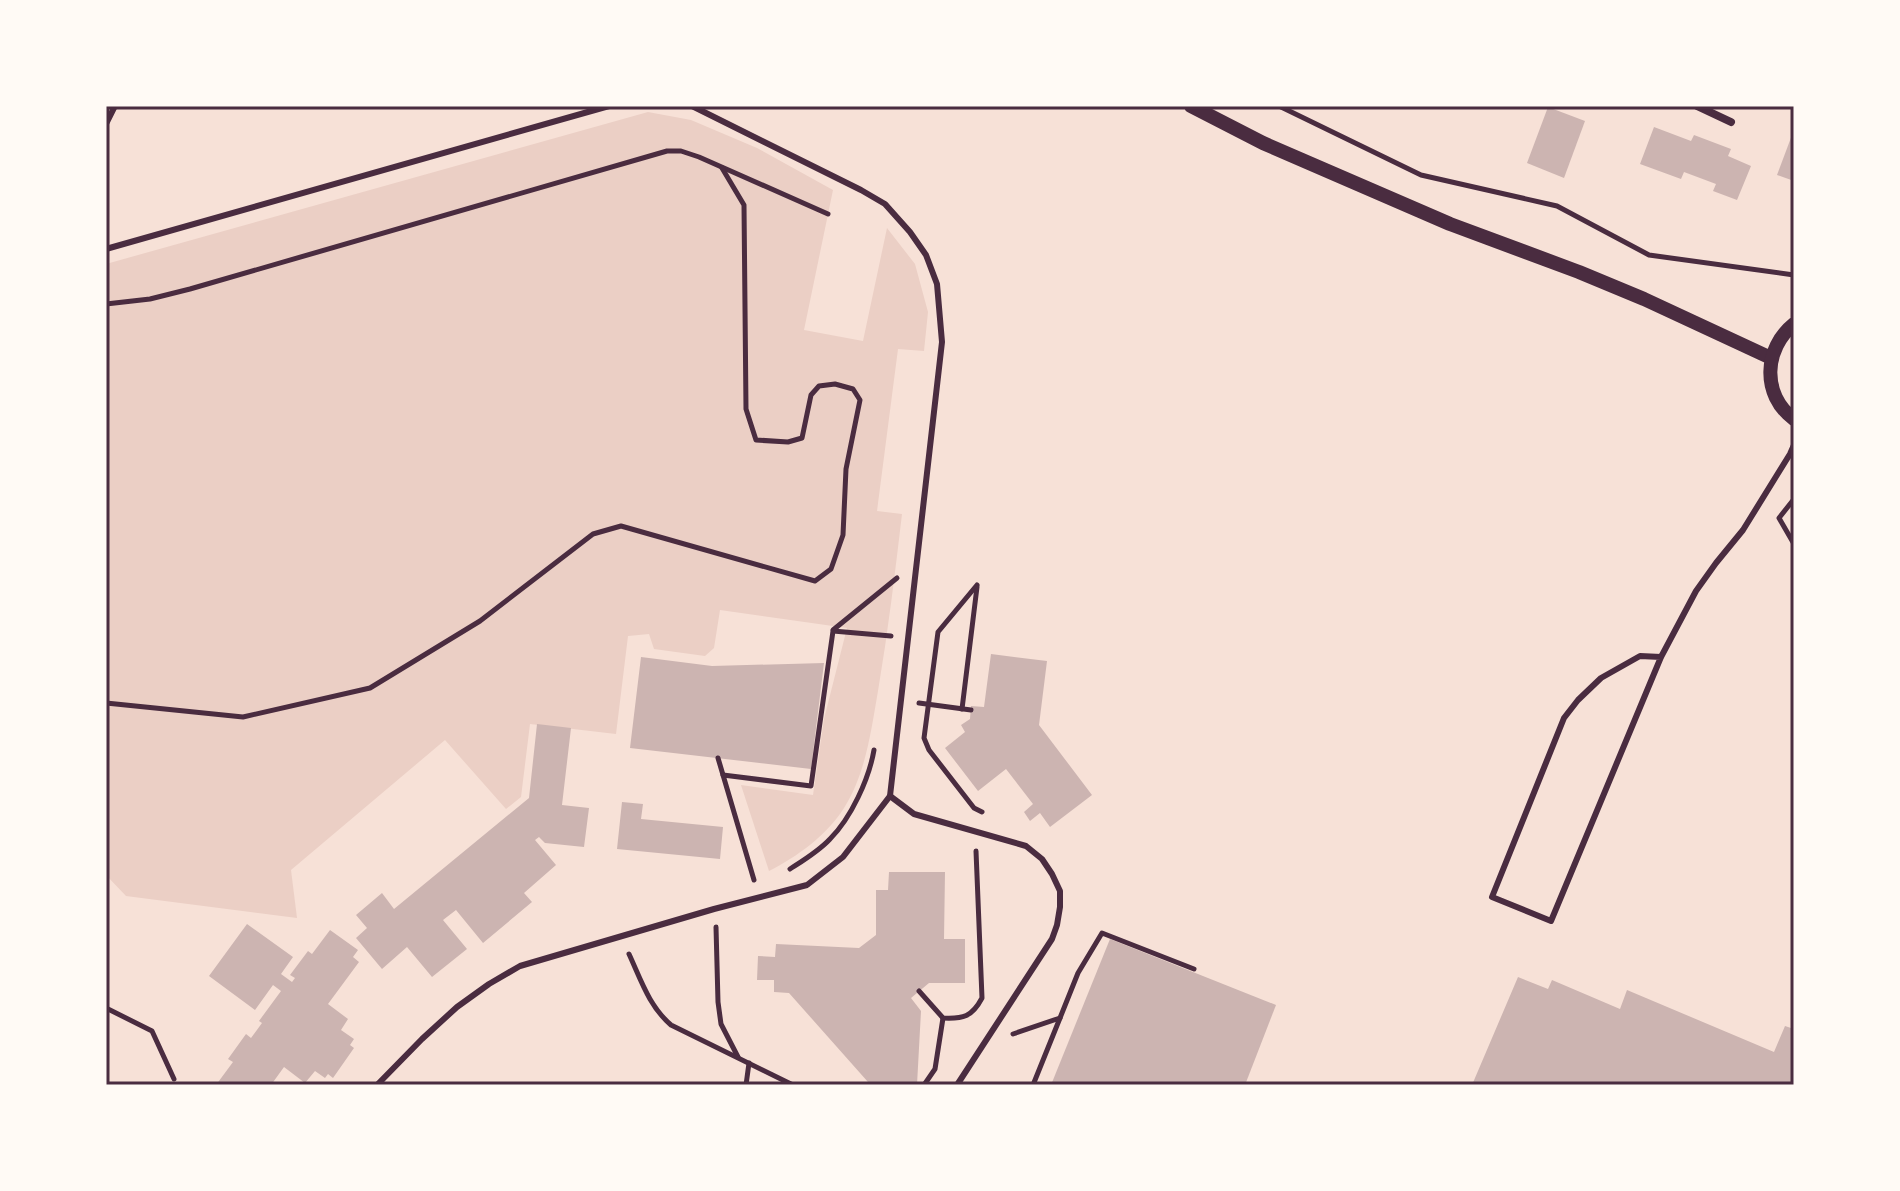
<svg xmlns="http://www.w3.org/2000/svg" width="1900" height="1191" viewBox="0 0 1900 1191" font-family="'Roboto Condensed',sans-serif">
	<rect width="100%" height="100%" fill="#f7e1d7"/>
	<path fill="#ebcfc5" d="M648 112 691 120 757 148 833 190 804 330 863 341 887 228 915 264 928 312 924 351 898 349 877 511 902 514C895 573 888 632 878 691 871 731 866 773 844 808 826 836 798 856 769 871L741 785 813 795 824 719 847 628 720 610 714 648 705 656 654 649 649 634 628 636 616 734 530 724 521 797 506 809 445 740 291 870 297 918 126 896 106 875V264Z"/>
	<g fill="#ccb4b1">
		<path d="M1548 107 1585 121 1564 178 1527 163Z"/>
		<path d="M1654 127 1691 141 1694 135 1731 149 1728 156 1751 166 1737 200 1713 191 1716 184 1684 172 1681 179 1640 164Z"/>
		<path d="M1792 135 1794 136V181L1777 175Z"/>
		<path d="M991 654 1047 661 1039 725 1092 795 1050 827 1040 813 1030 821 1024 812 1033 804 1006 769 978 791 945 748 965 732 961 725 970 719 971 706 984 707Z"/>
		<path d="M641 657 712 666 824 663 811 769 630 748Z"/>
		<path d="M537 724 571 728 562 805 589 808 584 847 545 843 539 837 535 840 556 865 524 893 532 902 483 943 456 910 443 920 467 949 432 977 407 947 382 969 356 938 367 928 356 915 382 893 394 909 529 798Z"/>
		<path d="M622 802 643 804 641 819 723 827 720 859 617 849Z"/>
		<path d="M889 872H945L944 939H965V983H929L911 998 921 1011 917 1085H868V1082L789 993 774 992V980H757L758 956 775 957 776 944 859 948 876 935V890H888Z"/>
		<path d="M247 924 293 957 281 974 292 982 295 978 290 975 308 951 312 954 330 930 358 950 353 957 359 962 328 1004 348 1019 341 1030 354 1039 350 1045 354 1048 333 1078 328 1074 325 1078 315 1071 305 1083 284 1067 271 1085H216L233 1062 228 1059 246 1034 251 1038 262 1023 259 1021 281 991 273 985 255 1010 209 976Z"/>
		<path d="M1110 939 1276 1005 1245 1085H1051Z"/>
		<path d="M1518 977 1548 989 1552 980 1620 1009 1627 990 1774 1052 1785 1026 1794 1029V1085H1472Z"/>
	</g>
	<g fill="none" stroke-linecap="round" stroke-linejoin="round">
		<g stroke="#4a2c40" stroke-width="5">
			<path d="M1279 106 1421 175 1557 206 1649 255 1794 275"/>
			<path d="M106 304 150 299 190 289 667 151H681L699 157 828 214"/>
			<path d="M1794 499 1779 518 1794 544"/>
			<path d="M977 585 938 632 924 738 929 750 974 808 982 812"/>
			<path d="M833 630 897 578"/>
			<path d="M106 703 243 717 370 688 480 621 593 534 621 526 815 581 831 569 843 535 846 469 860 400 853 389 835 384 819 386 811 395 802 438 788 442 756 440 746 409 744 205 722 168"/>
			<path d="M919 703 971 710"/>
			<path d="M962 709 977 587"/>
			<path d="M718 758 754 880"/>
			<path d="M723 775 811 786 833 631 891 636"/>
			<path d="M790 869C804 860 819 851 830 839 851 818 869 779 874 750"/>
			<path d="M716 927 718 1002 721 1024 738 1057"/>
			<path d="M629 954C641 980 649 1006 671 1025L793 1085"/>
			<path d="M919 991 943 1018C963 1019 972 1017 982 998L976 851"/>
			<path d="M106 1008 152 1031 174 1079"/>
			<path d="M1060 1018 1078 973 1102 933 1194 969"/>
			<path d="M1013 1034 1060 1018 1033 1085"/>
			<path d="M746 1085 749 1063"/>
			<path d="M924 1085 935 1069 943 1018"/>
		</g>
		<g stroke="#4a2c40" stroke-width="6">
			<path d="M106 124 115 106"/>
			<path d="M106 249 609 106"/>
			<path d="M1661 657 1640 656 1601 678 1578 700 1564 718 1492 897 1551 921 1661 657 1696 591 1716 563 1743 530 1790 454 1794 445"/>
			<path d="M890 796 914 814 1026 846 1042 859 1052 874 1060 891V907L1057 925 1052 939 957 1085"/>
			<path d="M377 1085 422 1039 457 1007 489 984 520 966 714 909 807 885 843 857 890 796 942 342 937 284 926 255 910 232 885 204 861 190 692 106"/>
		</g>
		<path stroke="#4a2c40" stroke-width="8" d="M1697 106 1731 122"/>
		<g stroke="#4a2c40" stroke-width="14">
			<path d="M1191 106 1263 143 1450 224 1579 272 1644 299 1771 358"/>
			<path d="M1794 324C1764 348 1761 395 1794 419"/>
		</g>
	</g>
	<rect width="1900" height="1191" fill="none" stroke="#fffaf5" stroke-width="216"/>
	<rect x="108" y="108" width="1684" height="975" fill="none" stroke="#4a2c40" stroke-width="3"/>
</svg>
